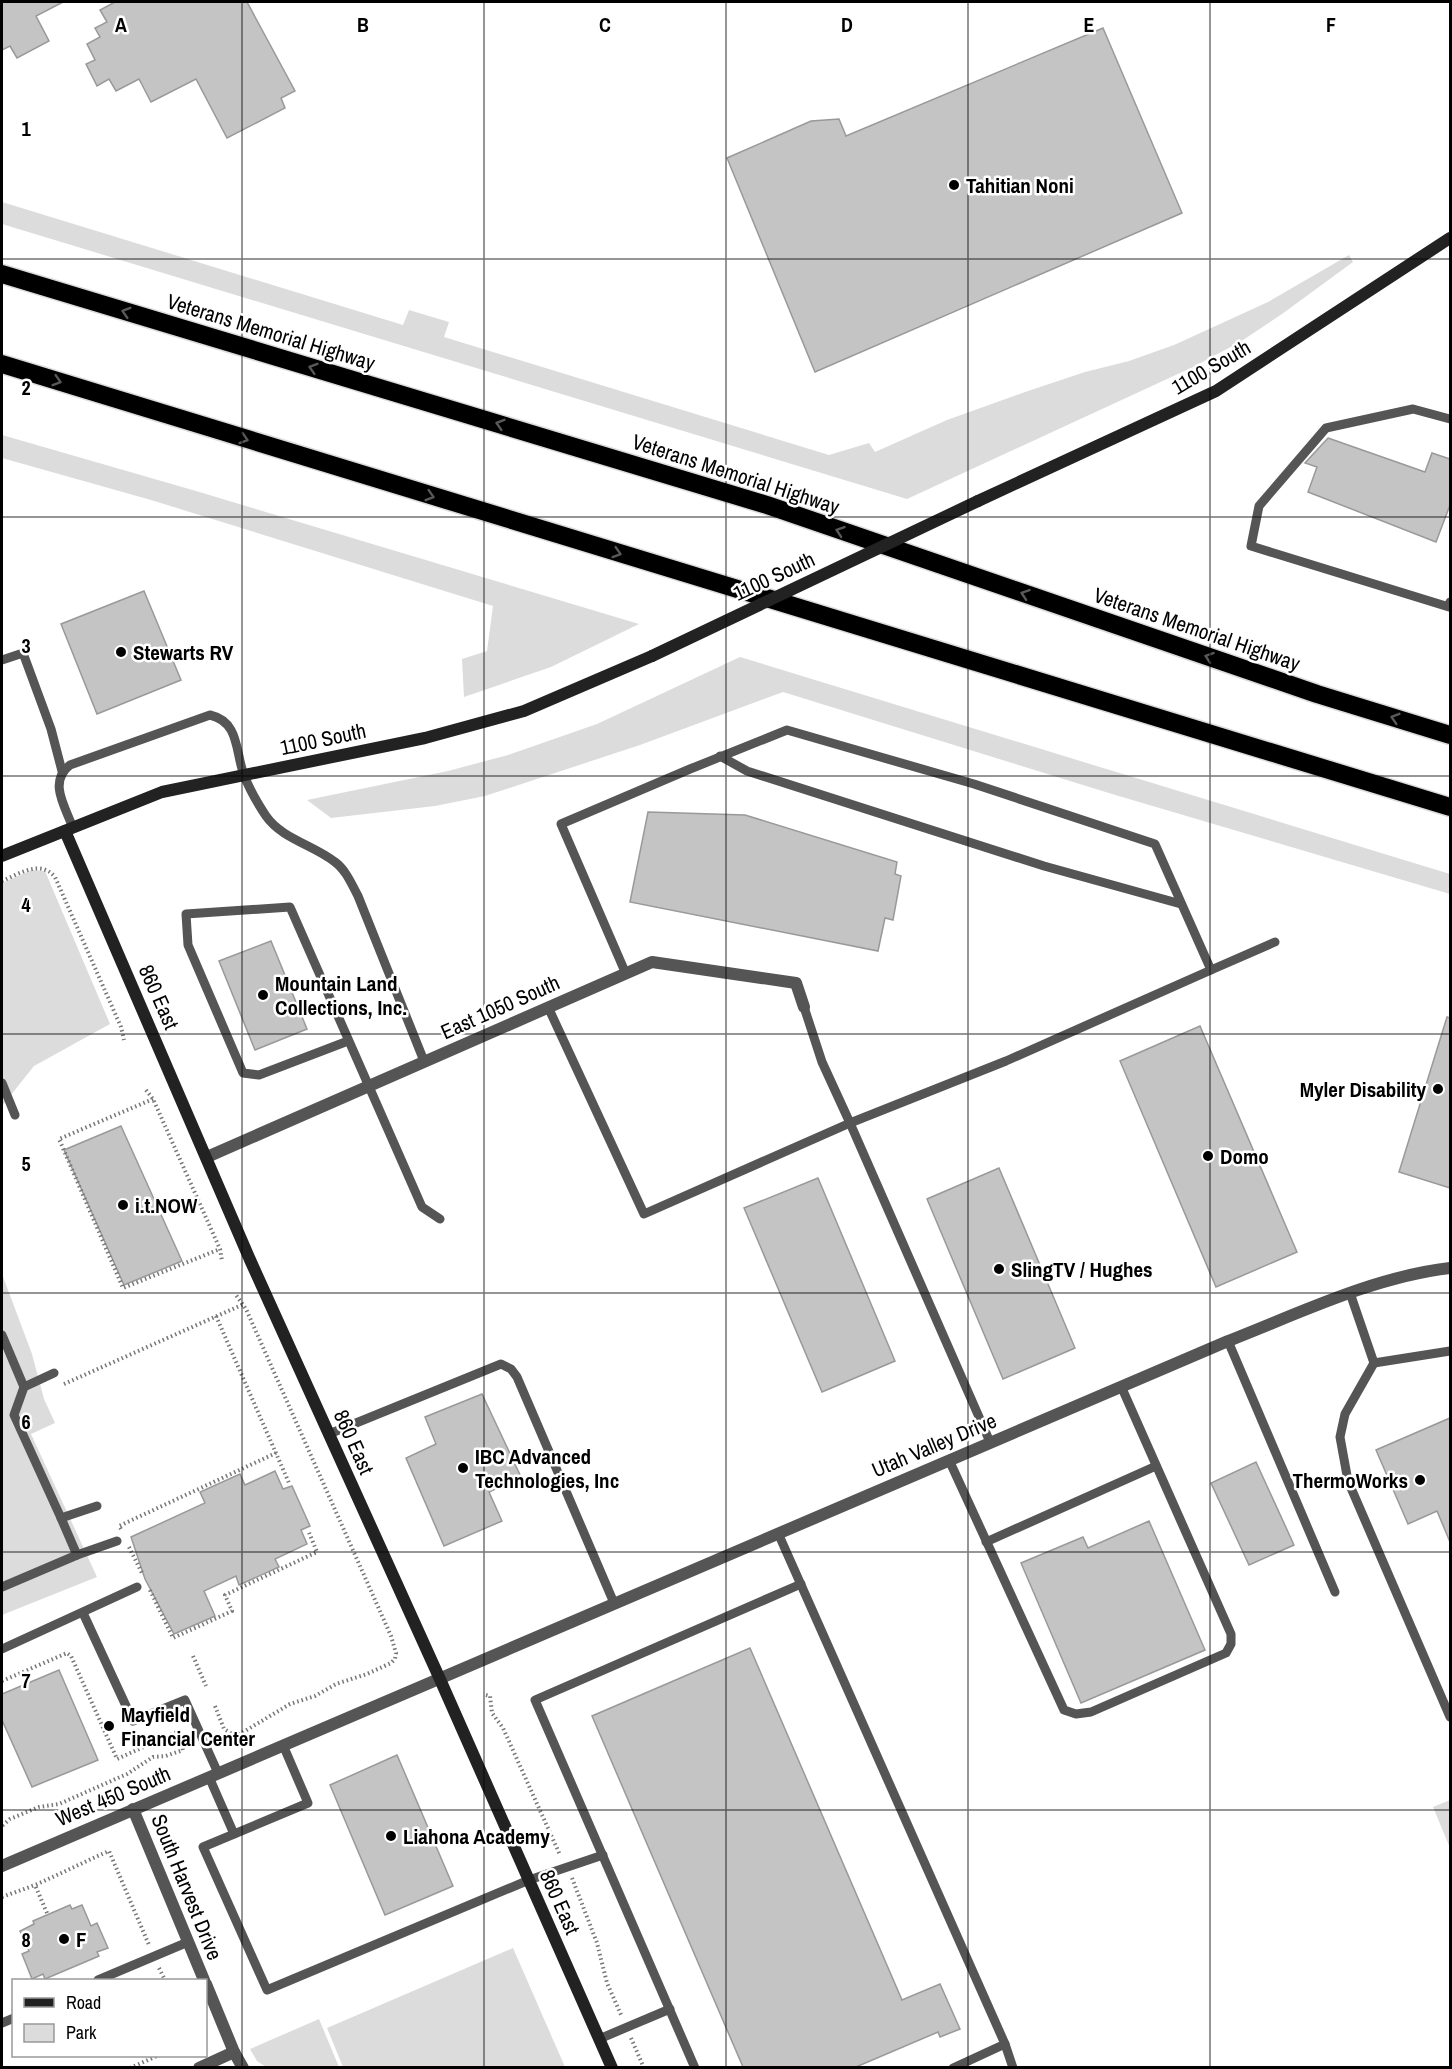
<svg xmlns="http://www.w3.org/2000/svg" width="1452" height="2069" viewBox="0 0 1452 2069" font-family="'Archivo Narrow',sans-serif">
	<rect width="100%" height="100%" fill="#fff"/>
	<g fill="#dcdcdc">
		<path d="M2 202 403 325 409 310 449 322 444 337 829 455 869 443 875 452 947 420 1028 391 1085 372 1129 361 1174 345 1268 302 1349 255 1353 262 1282 314 1240 342 1193 367 907 499 2 224Z"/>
		<path d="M2 435 196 491 639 624 551 667 464 697 462 659 487 651 493 606 151 500 2 458Z"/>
		<path d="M740 657 1450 874V894L1112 794 783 692 640 745 485 796 435 806 331 818 307 800 448 771 508 755 597 724Z"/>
		<path d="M32 870 45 871 110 1024 34 1066 2 1106V883Z"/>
		<path d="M2 1274 32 1354 44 1399 55 1423 31 1434 97 1577 2 1615Z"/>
		<path d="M1450 1800V1848L1433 1807Z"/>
		<path d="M513 1948 565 2067H343L327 2028Z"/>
		<path d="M319 2019 339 2067H266L257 2061 250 2049Z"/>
	</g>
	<g fill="#c4c4c4" stroke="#999" stroke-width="1.5">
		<path d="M2 2H63L36 16 49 41 17 58 10 46 2 50Z"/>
		<path d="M115 2H247L295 91 281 98 285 108 227 138 196 79 151 102 139 79 116 91 109 79 97 86 86 64 95 60 87 44 100 37 95 28 107 22 100 10Z"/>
		<path d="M1103 28 1182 213 815 372 727 158 811 121 839 119 846 136Z"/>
		<path d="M1328 438 1425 472 1432 453 1450 459V505L1436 542 1308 492 1317 467 1305 463Z"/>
		<path d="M144 591 181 680 97 714 61 624Z"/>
		<path d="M648 812 745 815 897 862 895 874 901 876 893 920 885 918 878 951 630 902Z"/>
		<path d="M271 941 307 1029 255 1050 219 961Z"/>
		<path d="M1447 1017 1450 1018V1188L1399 1172Z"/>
		<path d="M1200 1026 1297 1252 1216 1287 1120 1061Z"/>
		<path d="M121 1126 182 1261 124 1285 64 1150Z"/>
		<path d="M999 1168 1075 1348 1003 1379 927 1199Z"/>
		<path d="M818 1178 895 1361 822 1392 744 1208Z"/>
		<path d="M482 1394 521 1477 489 1492 502 1521 444 1546 406 1458 436 1444 425 1417Z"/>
		<path d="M1450 1418V1542L1437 1511 1408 1524 1376 1450Z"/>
		<path d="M1256 1462 1294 1545 1249 1565 1211 1483Z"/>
		<path d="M275 1471 283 1489 292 1486 310 1526 301 1530 307 1544 275 1559 279 1567 239 1585 236 1576 204 1591 215 1616 174 1634 145 1579 131 1537 205 1503 200 1492 240 1474 245 1485Z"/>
		<path d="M1149 1521 1205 1650 1081 1703 1021 1563 1083 1537 1088 1548Z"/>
		<path d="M750 1648 902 2000 940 1984 960 2029 940 2037 938 2032 856 2067H743L592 1716Z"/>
		<path d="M59 1670 98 1760 32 1787 2 1720V1694Z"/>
		<path d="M397 1755 453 1886 385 1915 330 1785Z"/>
		<path d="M70 1905 72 1909 82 1905 91 1926 97 1923 108 1948 97 1952 99 1956 45 1979 43 1974 32 1979 22 1954 29 1951 20 1931 34 1924 33 1921Z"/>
	</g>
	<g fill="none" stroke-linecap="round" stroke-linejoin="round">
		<g stroke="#dbdbdb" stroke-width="21">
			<g id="highway">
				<path d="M2 274 767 505 1317 694 1450 735"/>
				<path d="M2 364 1450 807"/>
			</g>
		</g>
		<g stroke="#777" stroke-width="4" stroke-dasharray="1.5 3" stroke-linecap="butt">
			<path d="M2 881C19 874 40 859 55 877L121 1027 124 1040"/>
			<path d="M146 1090 153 1099 220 1249 222 1261"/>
			<path d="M153 1099 59 1139 123 1288 220 1249"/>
			<path d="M216 1316 289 1483"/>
			<path d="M64 1384 244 1304"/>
			<path d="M121 1529 119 1526 276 1453"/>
			<path d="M129 1547 143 1575"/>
			<path d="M150 1590 173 1638 232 1611 225 1595 317 1552 308 1530"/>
			<path d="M193 1656 206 1686"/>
			<path d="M2 1681 67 1653 71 1656 117 1759 179 1731 183 1750 166 1756 153 1757 127 1774 59 1804 39 1807 10 1819 2 1826"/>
			<path d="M486 1695 490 1696 492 1713 503 1728 560 1855"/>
			<path d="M215 1706 224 1729 232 1734H240L290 1704 315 1696 336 1684 367 1674 391 1663 395 1659 396 1653 391 1636 246 1309 236 1295"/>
			<path d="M572 1878 597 1943 607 1983 622 2017"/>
			<path d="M2 1897 35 1885"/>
			<path d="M47 1913 35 1885C60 1874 84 1862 109 1851L149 1945"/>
			<path d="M159 1968 165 1980"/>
			<path d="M631 2038 644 2068"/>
			<path d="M130 2068 157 2056"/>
		</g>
		<g stroke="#555" stroke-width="9">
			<path d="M1450 419 1413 409 1326 428 1259 506 1251 546 1449 607 1450 602"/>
			<path d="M2 660 23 653 51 729 62 771"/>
			<path d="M720 756 747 771 1044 866 1181 904"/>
			<path d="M73 828C65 806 48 782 70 765L210 715C240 722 235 752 244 775 249 788 258 804 266 816 282 839 314 845 335 862 346 870 352 885 358 896L424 1061"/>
			<path d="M626 974 561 824 690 769 787 730 974 784 1155 844 1211 970 1275 942"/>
			<path d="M548 1007 644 1214 850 1123 822 1062 804 1007"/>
			<path d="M348 1041 259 1075 243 1073 188 945 186 914 290 907 422 1207 440 1219"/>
			<path d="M2 1083 15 1115"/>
			<path d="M1350 1293 1374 1363 1345 1414 1340 1437 1348 1481 1450 1717"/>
			<path d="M2 1335 24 1387 54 1373"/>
			<path d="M1228 1341 1335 1592"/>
			<path d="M1374 1363 1450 1351"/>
			<path d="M24 1387 14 1415 61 1518 97 1506"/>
			<path d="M329 1434 501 1364 511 1369 517 1377 614 1603"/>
			<path d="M990 1442 850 1123 1006 1061 1211 970"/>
			<path d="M949 1460 1064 1710 1076 1714 1091 1712 1226 1653 1231 1644V1634L1121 1386"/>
			<path d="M61 1518 77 1555"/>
			<path d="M778 1533 1005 2044 953 2068"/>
			<path d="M986 1542 1156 1466"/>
			<path d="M2 1587 77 1555 117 1541"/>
			<path d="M83 1613 133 1721 185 1700 218 1773"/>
			<path d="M2 1649 137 1587"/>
			<path d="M283 1745 308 1803 203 1847 267 1990 529 1880 603 1855"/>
			<path d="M209 1777 234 1834"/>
			<path d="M98 1980 188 1942"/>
			<path d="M2 2023 14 2018"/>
			<path d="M599 2039 670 2009"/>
			<path d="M1005 2044 1013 2068"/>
			<path d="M695 2068 535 1700 801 1584"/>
		</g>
		<g stroke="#555" stroke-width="12">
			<path d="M207 1157 652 962 796 983 804 1007"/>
			<path d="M133 1809 204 1980"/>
			<path d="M2 1866 1228 1341C1300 1313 1373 1277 1450 1268"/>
			<path d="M206 1984 234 2052 243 2068"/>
			<path d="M199 2068 234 2052"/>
		</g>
		<g stroke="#222" stroke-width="12">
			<path d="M978 501 1216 391 1450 238"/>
			<path d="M65 831 251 1262 439 1677 612 2068"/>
			<path d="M2 856 162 792 425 738 524 711 652 656"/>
		</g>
		<use href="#highway" stroke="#000" stroke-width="18"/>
		<path stroke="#222" stroke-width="12" d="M652 656 978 501"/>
	</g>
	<defs><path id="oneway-chevron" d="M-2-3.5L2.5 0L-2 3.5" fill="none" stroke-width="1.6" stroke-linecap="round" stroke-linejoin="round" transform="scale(1.5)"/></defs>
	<g stroke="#595959">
		<use href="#oneway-chevron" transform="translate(126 312) rotate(-163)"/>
		<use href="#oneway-chevron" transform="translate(313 368) rotate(-163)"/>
		<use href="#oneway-chevron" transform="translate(57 381) rotate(17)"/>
		<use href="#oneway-chevron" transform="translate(500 424) rotate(-163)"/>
		<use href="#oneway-chevron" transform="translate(244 439) rotate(17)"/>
		<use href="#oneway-chevron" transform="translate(430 496) rotate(17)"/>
		<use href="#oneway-chevron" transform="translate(840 531) rotate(-161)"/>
		<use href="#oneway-chevron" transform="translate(617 553) rotate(17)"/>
		<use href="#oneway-chevron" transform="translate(1025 594) rotate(-161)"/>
		<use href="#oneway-chevron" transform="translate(1209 657) rotate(-161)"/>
		<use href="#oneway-chevron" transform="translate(1395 718) rotate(-163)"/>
	</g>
	<path fill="none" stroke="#000" stroke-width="1.5" stroke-opacity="0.55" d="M242 2V2068M484 2V2068M726 2V2068M968 2V2068M1210 2V2068M2 259H1450M2 517H1450M2 776H1450M2 1034H1450M2 1293H1450M2 1552H1450M2 1810H1450"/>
	<g fill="#000" stroke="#fff" stroke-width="2">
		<circle cx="954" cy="185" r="6"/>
		<circle cx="121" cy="652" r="6"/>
		<circle cx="263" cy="995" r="6"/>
		<circle cx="1438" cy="1089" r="6"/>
		<circle cx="1208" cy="1156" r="6"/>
		<circle cx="123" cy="1205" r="6"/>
		<circle cx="999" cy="1269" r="6"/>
		<circle cx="463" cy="1468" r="6"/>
		<circle cx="1420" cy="1480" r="6"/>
		<circle cx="109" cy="1726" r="6"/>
		<circle cx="391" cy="1836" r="6"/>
		<circle cx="64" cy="1939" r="6"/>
	</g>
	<g text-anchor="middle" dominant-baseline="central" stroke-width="5" stroke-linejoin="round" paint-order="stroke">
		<g font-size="21" font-weight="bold" fill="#000" stroke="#fff" text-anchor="start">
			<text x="966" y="185">Tahitian Noni</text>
			<text x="133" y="652">Stewarts RV</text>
			<text x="275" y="983">Mountain Land<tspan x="275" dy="24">Collections, Inc.</tspan></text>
			<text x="1426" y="1089" text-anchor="end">Myler Disability</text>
			<text x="1220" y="1156">Domo</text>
			<text x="135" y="1205">i.t.NOW</text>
			<text x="1011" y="1269">SlingTV / Hughes</text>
			<text x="475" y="1456">IBC Advanced<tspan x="475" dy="24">Technologies, Inc</tspan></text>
			<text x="1408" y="1480" text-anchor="end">ThermoWorks</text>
			<text x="121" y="1714">Mayfield<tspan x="121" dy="24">Financial Center</tspan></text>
			<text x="403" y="1836">Liahona Academy</text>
			<text x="76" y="1939">F</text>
		</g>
		<g font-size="21" fill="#000" stroke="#fff">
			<text transform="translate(271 332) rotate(17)">Veterans Memorial Highway</text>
			<text transform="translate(1211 367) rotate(-30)">1100 South</text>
			<text transform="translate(736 474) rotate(18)">Veterans Memorial Highway</text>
			<text transform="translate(774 576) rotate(-25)">1100 South</text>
			<text transform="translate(1197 629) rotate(19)">Veterans Memorial Highway</text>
			<text transform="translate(323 739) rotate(-12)">1100 South</text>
			<text transform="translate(159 997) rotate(66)">860 East</text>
			<text transform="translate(500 1007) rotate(-24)">East 1050 South</text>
			<text transform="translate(354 1442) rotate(66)">860 East</text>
			<text transform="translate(934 1445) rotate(-23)">Utah Valley Drive</text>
			<text transform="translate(113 1796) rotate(-23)">West 450 South</text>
			<text transform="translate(187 1887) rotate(68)">South Harvest Drive</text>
			<text transform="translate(560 1902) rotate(66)">860 East</text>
		</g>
	</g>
	<g font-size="20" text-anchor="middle" font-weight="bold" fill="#000" stroke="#fff" stroke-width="5" stroke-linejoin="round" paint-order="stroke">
		<text x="121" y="32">A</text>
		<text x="363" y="32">B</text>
		<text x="605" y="32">C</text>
		<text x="847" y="32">D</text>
		<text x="1089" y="32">E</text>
		<text x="1331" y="32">F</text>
		<text x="26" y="136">1</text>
		<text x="26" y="395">2</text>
		<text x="26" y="653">3</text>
		<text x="26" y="912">4</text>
		<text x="26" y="1171">5</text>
		<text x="26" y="1429">6</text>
		<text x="26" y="1688">7</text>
		<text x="26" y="1947">8</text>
	</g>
	<rect width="1452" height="2069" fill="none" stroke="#000000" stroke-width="6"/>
	<rect x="12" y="1979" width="195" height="78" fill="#ffffff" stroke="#999999" stroke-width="1.5"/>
	<rect x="24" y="1998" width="30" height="9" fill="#222222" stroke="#999999" stroke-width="1.5"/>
	<text x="66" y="2009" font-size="18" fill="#000000">Road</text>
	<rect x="24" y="2024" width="30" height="18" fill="#dcdcdc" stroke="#999999" stroke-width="1.5"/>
	<text x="66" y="2039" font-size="18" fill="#000000">Park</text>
</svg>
